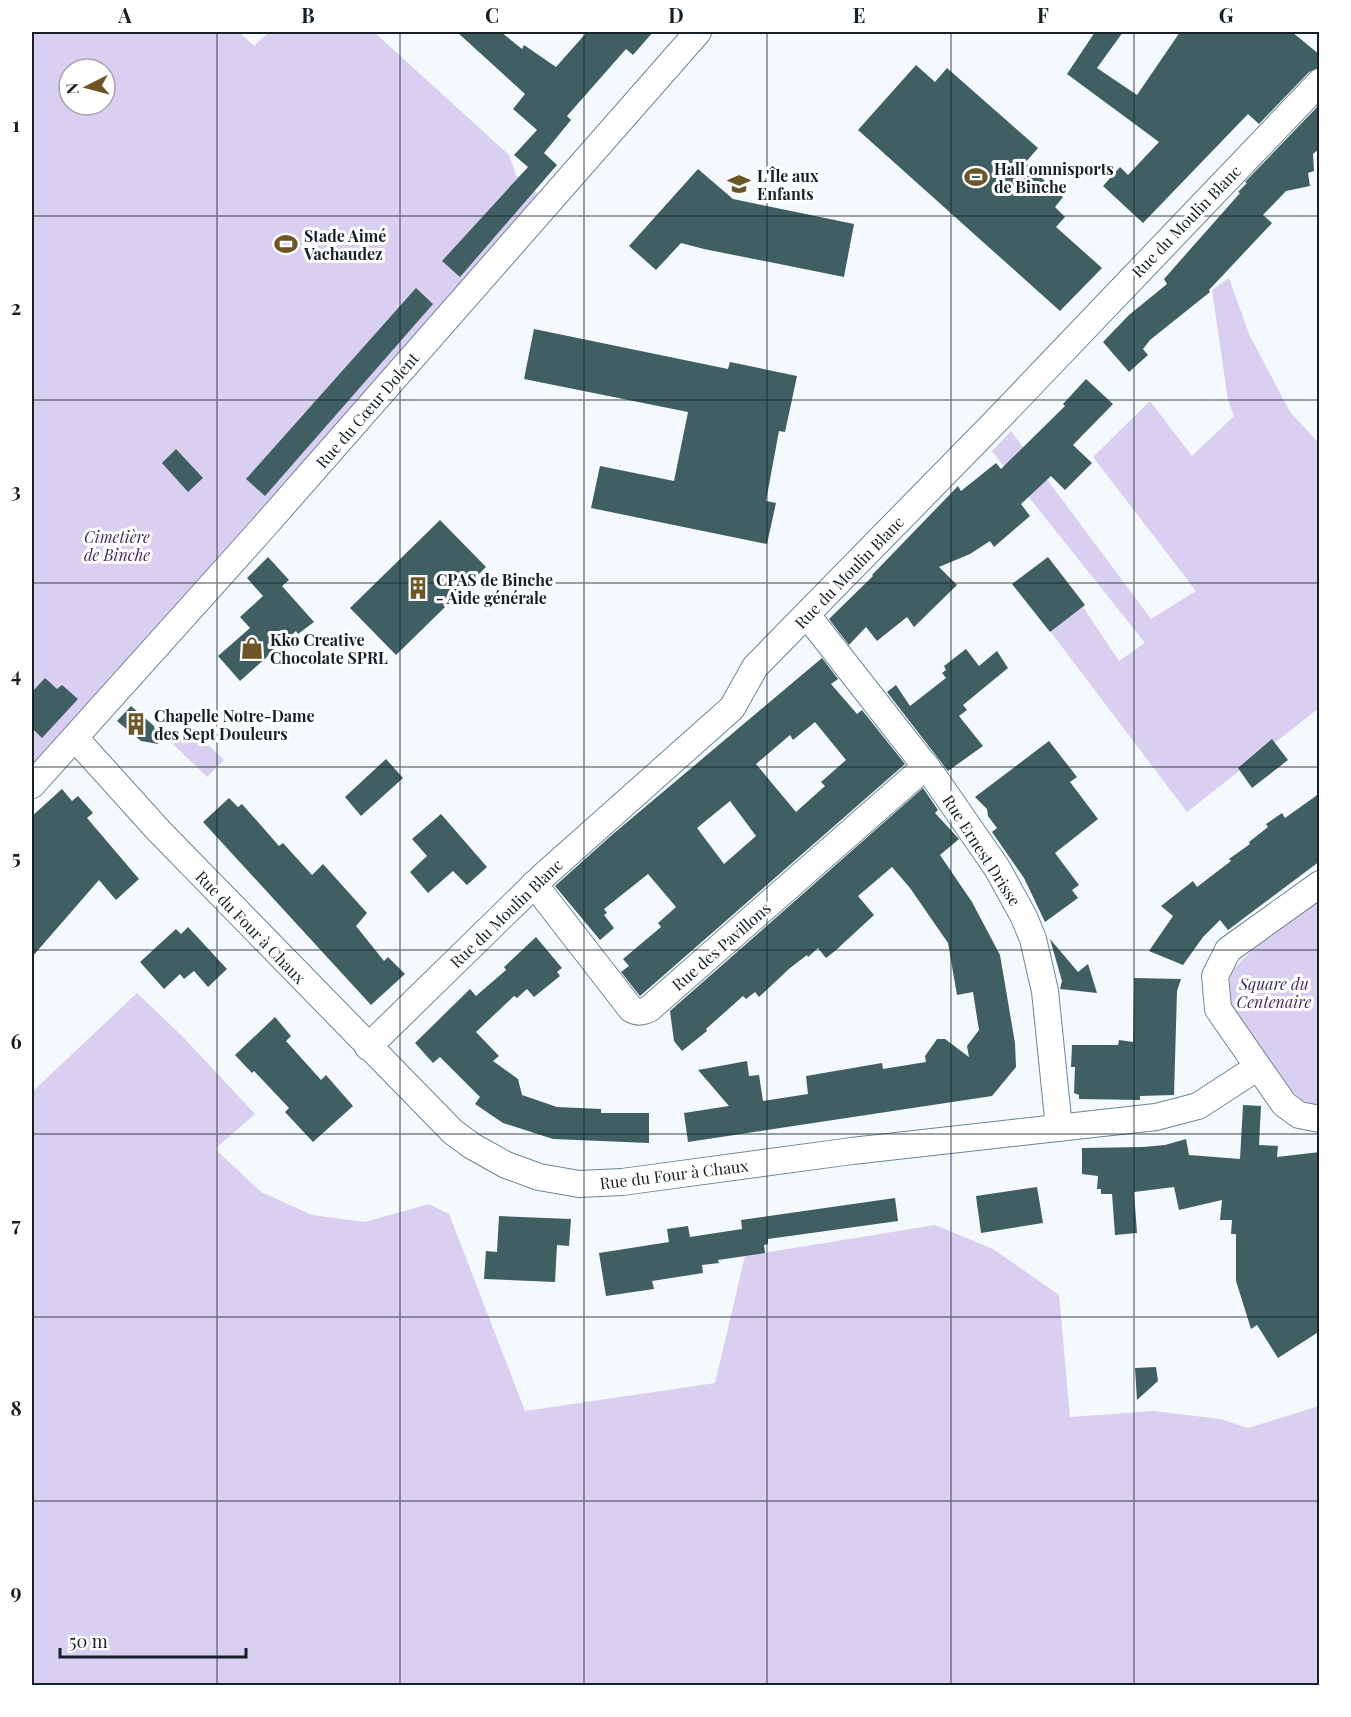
<svg xmlns="http://www.w3.org/2000/svg" width="1351" height="1717" viewBox="0 0 1351 1717" font-family="'Playfair Display',serif">
	<rect width="100%" height="100%" fill="#f3f9fc"/>
	<g fill="#d8cff1" fill-rule="evenodd">
		<path d="M37 32H239L254 46 269 32H374L509 155 516 175 539 195 232 542 163 625 32 766V36ZM69 69H105V105H69Z"/>
		<path d="M1229 278 1249 334 1290 412 1319 443V708L1187 812 1050 631 1081 604 1119 661 1145 643 992 451 1011 431 1151 619 1196 591 1093 457 1150 401 1192 456 1234 416 1228 400 1212 290Z"/>
		<path d="M190 727 224 760 207 777 173 744Z"/>
		<path d="M1319 900V1105L1304 1103 1291 1090 1232 1012C1229 999 1227 988 1231 975 1237 957 1302 913 1319 900Z"/>
		<path d="M137 993 184 1038 255 1114 215 1149 261 1192 312 1215 365 1222 429 1204 449 1214 525 1411 715 1383 745 1256 935 1225 993 1249 1059 1295 1070 1417 1154 1411 1220 1419 1248 1428 1319 1406V1685L32 1686V1092Z"/>
	</g>
	<g fill="#405f63" fill-rule="evenodd">
		<path d="M457 32H501L522 49 524 45 556 67 587 32H653L633 55 626 49 567 116 571 120 544 153 557 165 460 277 442 261 528 167 514 155 537 130 513 109 525 94Z"/>
		<path d="M1095 32H1123L1097 68 1137 95 1180 32H1292L1320 55V67L1309 72 1259 124 1248 114 1143 223 1103 186 1120 167 1128 175 1159 142 1067 74Z"/>
		<path d="M916 65 935 82 947 68 1038 148 1025 163 1063 197 1055 207 1065 217 1056 227 1102 268 1060 311 858 130Z"/>
		<path d="M1320 104V148L1313 154 1314 171 1308 173 1310 186 1286 191 1263 215 1272 223 1209 290 1210 292 1150 340 1143 349 1148 355 1129 372 1103 342 1129 315 1167 284 1164 279 1240 193 1238 192 1247 183 1245 182Z"/>
		<path d="M698 169 733 199 854 224 844 277 704 249 681 243 656 270 629 246Z"/>
		<path d="M416 288 433 304 265 496 246 479Z"/>
		<path d="M534 329 728 369 730 362 797 376 785 432 779 431 766 501 776 503 767 544 591 508 600 466 674 481 688 412 524 379Z"/>
		<path d="M1086 379 1113 404 1073 445 1092 463 1065 490 1051 476 1021 504 1030 516 994 547 990 541 970 554 939 567 957 585 914 627 907 617 877 641 866 627 849 645 829 619 873 576 872 575 958 486 961 491 996 463 1001 469 1065 406 1063 404Z"/>
		<path d="M176 449 203 478 188 492 162 463Z"/>
		<path d="M440 520 486 567 396 655 350 608Z"/>
		<path d="M268 557 289 580 282 586 314 622 298 634 296 631 240 681 218 656 250 628 240 617 263 596 247 578Z"/>
		<path d="M1048 557 1085 605 1050 632 1012 584Z"/>
		<path d="M966 649 979 666 997 651 1008 668 963 705 967 710 959 716 983 746 948 771 887 692 896 685 910 706 946 678 942 673 946 670 944 666Z"/>
		<path d="M822 658 838 679 831 684 857 714 862 710 905 764 640 996 621 972 629 966 623 959 661 927 658 923 676 907 648 874 604 909 607 913 604 915 614 928 600 940 555 886 613 834ZM815 722 846 760 821 782 825 786 796 812 756 764 790 735 793 740ZM730 801 756 836 724 864 697 828Z"/>
		<path d="M45 678 57 689 62 685 78 699 42 738 32 728V692Z"/>
		<path d="M131 706 154 726 158 744 141 741 117 721Z"/>
		<path d="M1272 739 1288 760 1252 788 1238 768Z"/>
		<path d="M1049 741 1077 777 1070 782 1098 819 1055 853 1079 885 1072 890 1078 898 1045 922 1024 878 992 832 997 828 988 816 987 809 975 797Z"/>
		<path d="M386 759 403 778 361 816 345 797Z"/>
		<path d="M923 788 938 810 935 813 959 839 940 855 972 902 1000 955 1015 1043 1016 1067 992 1096 688 1142 684 1113 729 1106 698 1070 747 1061 749 1076 759 1075 763 1101 808 1094 806 1076 882 1063 883 1069 926 1062 925 1056 937 1039H945L969 1057 967 1046 979 1030 973 992 957 995 948 943 910 888 892 867 858 896 874 915 835 951 826 958 818 948 808 957 807 955 790 968 759 997 755 992 746 999 743 996 706 1029 707 1031 682 1051 674 1041 670 1011Z"/>
		<path d="M62 789 72 801 78 796 93 813 87 818 139 879 116 900 99 880 32 957V816Z"/>
		<path d="M1320 793V861L1228 930 1220 920 1203 937 1183 965 1149 951 1173 916 1161 906 1193 881 1197 887 1231 861 1229 859 1250 844 1249 842 1268 827 1266 824 1282 813 1285 818Z"/>
		<path d="M229 798 238 807 242 804 279 846 283 843 312 875 323 864 367 913 356 926 384 961 388 957 405 974 371 1005 203 822Z"/>
		<path d="M441 814 487 867 467 885 453 871 428 893 410 872 427 856 412 839Z"/>
		<path d="M188 927 227 969 208 987 194 971 184 979 180 974 164 989 140 962 176 929 181 934Z"/>
		<path d="M536 937 562 968 557 972 560 976 534 997 527 989 517 998 514 996 476 1032 499 1056 493 1061 518 1079 522 1095 557 1107 601 1109V1113H649V1143L553 1139 503 1123 475 1104 480 1097 440 1057 433 1063 415 1043 470 989 476 996 506 970 504 967Z"/>
		<path d="M1050 939 1078 972 1088 964 1097 993 1060 989 1062 981Z"/>
		<path d="M1134 978 1181 979 1177 991 1174 1095 1140 1096V1100L1079 1099V1095L1074 1093 1075 1067H1071L1072 1045H1118L1119 1040 1133 1042Z"/>
		<path d="M275 1017 291 1036 286 1041 321 1080 326 1075 353 1106 313 1142 285 1112 289 1108 254 1071 252 1073 235 1055Z"/>
		<path d="M1243 1105 1261 1106 1259 1145 1278 1146 1277 1157 1320 1152V1331L1278 1358 1257 1325 1251 1329 1236 1281V1234H1231L1232 1220H1220L1222 1200 1179 1210 1174 1187 1134 1192 1137 1233 1115 1235 1112 1194H1101V1189H1097L1098 1176 1082 1174V1148L1143 1147 1165 1145 1186 1139 1189 1155 1240 1159Z"/>
		<path d="M1037 1187 1043 1223 981 1233 976 1196Z"/>
		<path d="M895 1198 898 1221 768 1239V1244L764 1245 765 1253 718 1260 719 1263 702 1265 703 1273 652 1281 654 1289 606 1296 599 1253 669 1242 667 1229 688 1226 690 1237 742 1229 741 1220Z"/>
		<path d="M499 1216 571 1219 569 1246 557 1245 555 1282 484 1279 486 1251 497 1252Z"/>
		<path d="M1156 1367 1158 1381 1137 1400 1135 1368Z"/>
	</g>
	<g fill="none" stroke-linecap="round" stroke-linejoin="round">
		<g stroke="#6d8696" stroke-width="28">
			<g id="minor">
				<path d="M807 615 934 777 997 868 1024 917 1033 939 1045 991 1059 1128"/>
				<path d="M75 738 159 831 453 1132 472 1146 506 1165 539 1177 579 1184 622 1182 852 1151 1156 1117 1198 1106 1258 1067"/>
				<path d="M32 785 261 530 698 32"/>
				<path d="M534 884 631 1009C638 1013 642 1012 649 1009L926 766"/>
				<path d="M1320 884 1228 950 1215 976 1218 1009 1284 1104 1299 1115 1320 1119"/>
				<path d="M368 1047 542 877 732 708 755 667 996 421 1320 82"/>
			</g>
		</g>
		<use href="#minor" stroke="#fff" stroke-width="26"/>
	</g>
	<path fill="none" stroke="#162026" stroke-width="1.5" stroke-opacity="0.55" d="M217 32V1686M400 32V1686M584 32V1686M767 32V1686M951 32V1686M1134 32V1686M32 216H1320M32 400H1320M32 583H1320M32 767H1320M32 950H1320M32 1134H1320M32 1317H1320M32 1501H1320"/>
	<defs>
		<g id="stadium-bare" transform="scale(1.8)"><path d="M0-5a6.5 5 0 1 0 0 10a6.5 5 0 1 0 0-10ZM-3.5-1.8h7v3.6h-7Z" fill="#6d5525" stroke="#fff" stroke-width="2.5" paint-order="stroke"/></g>
		<g id="school-bare" transform="scale(1.8)"><path d="M0-5L7-2L0 1L-7-2ZM-4 1L0 2.5L4 1V4Q0 6-4 4Z" fill="#6d5525" stroke="#fff" stroke-width="2.5" paint-order="stroke"/></g>
		<g id="building-bare" transform="scale(1.8)"><path d="M-4-6H4V6H1V3H-1V6H-4ZM-2.5-4.3h1.7v1.8h-1.7ZM.8-4.3h1.7v1.8H.8ZM-2.5-1h1.7V.8h-1.7ZM.8-1h1.7V.8H.8Z" fill="#6d5525" stroke="#fff" stroke-width="2.5" paint-order="stroke"/></g>
		<g id="shop-bare" transform="scale(1.8)"><path d="M-5-2.5h2.3a2.7 3.5 0 0 1 5.4 0H5L5.5 6h-11ZM-1.5-2.5h3a1.5 2.3 0 0 0-3 0Z" fill="#6d5525" stroke="#fff" stroke-width="2.5" paint-order="stroke"/></g>
	</defs>
	<g fill-rule="evenodd">
		<use href="#stadium-bare" x="976" y="177"/>
		<use href="#school-bare" x="739" y="184"/>
		<use href="#stadium-bare" x="286" y="244"/>
		<use href="#building-bare" x="418" y="588"/>
		<use href="#shop-bare" x="252" y="648"/>
		<use href="#building-bare" x="136" y="724"/>
	</g>
	<g text-anchor="middle" dominant-baseline="central" stroke-width="6" stroke-linejoin="round" paint-order="stroke">
		<g font-size="16" font-weight="bold" fill="#162026" stroke="#fff" text-anchor="start">
			<text x="994" y="168">Hall omnisports<tspan x="994" dy="18">de Binche</tspan></text>
			<text x="757" y="175">L'Île aux<tspan x="757" dy="18">Enfants</tspan></text>
			<text x="304" y="235">Stade Aimé<tspan x="304" dy="18">Vachaudez</tspan></text>
			<text x="436" y="579">CPAS de Binche<tspan x="436" dy="18">- Aide générale</tspan></text>
			<text x="270" y="639">Kko Creative<tspan x="270" dy="18">Chocolate SPRL</tspan></text>
			<text x="154" y="715">Chapelle Notre-Dame<tspan x="154" dy="18">des Sept Douleurs</tspan></text>
		</g>
		<g font-size="16" fill="#162026" stroke="#fff">
			<text transform="translate(1186 221) rotate(-46)">Rue du Moulin Blanc</text>
			<text transform="translate(367 410) rotate(-49)">Rue du Cœur Dolent</text>
			<text transform="translate(849 572) rotate(-46)">Rue du Moulin Blanc</text>
			<text transform="translate(982 850) rotate(57)">Rue Ernest Drisse</text>
			<text transform="translate(506 913) rotate(-44)">Rue du Moulin Blanc</text>
			<text transform="translate(251 927) rotate(46)">Rue du Four à Chaux</text>
			<text transform="translate(721 946) rotate(-41)">Rue des Pavillons</text>
			<text transform="translate(674 1174) rotate(-7)">Rue du Four à Chaux</text>
		</g>
		<g font-size="16" font-style="italic" fill="#3d2b5d" stroke="#fff">
			<text x="117" y="536">Cimetière<tspan x="117" dy="18">de Binche</tspan></text>
			<text x="1274" y="983">Square du<tspan x="1274" dy="18">Centenaire</tspan></text>
		</g>
	</g>
	<rect width="1351" height="1717" fill="none" stroke="#ffffff" stroke-width="66"/>
	<g transform="translate(87 87) rotate(264)"><circle r="28" fill="#ffffff" stroke="#a2a6a8" stroke-width="1.5"/>
	<path d="M0-4.5L10 22L0 15L-10 22Z" fill="#6d5525"/>
	<text y="-9" font-size="16" font-weight="bold" text-anchor="middle" fill="#162026">N</text>
	</g>
	<path d="M60 1648v9h186v-9" fill="none" stroke="#162026" stroke-width="3"/>
	<text x="69" y="1648" font-size="18" fill="#162026" stroke="#ffffff" stroke-width="4.5" paint-order="stroke">50 m</text>
	<rect x="33" y="33" width="1285" height="1651" fill="none" stroke="#162026" stroke-width="2"/>
	<g font-size="20" text-anchor="middle" font-weight="bold" fill="#162026">
		<text x="125" y="23">A</text>
		<text x="308" y="23">B</text>
		<text x="492" y="23">C</text>
		<text x="676" y="23">D</text>
		<text x="859" y="23">E</text>
		<text x="1043" y="23">F</text>
		<text x="1226" y="23">G</text>
		<text x="16" y="132">1</text>
		<text x="16" y="315">2</text>
		<text x="16" y="498">3</text>
		<text x="16" y="682">4</text>
		<text x="16" y="865">5</text>
		<text x="16" y="1049">6</text>
		<text x="16" y="1232">7</text>
		<text x="16" y="1416">8</text>
		<text x="16" y="1599">9</text>
	</g>
</svg>
